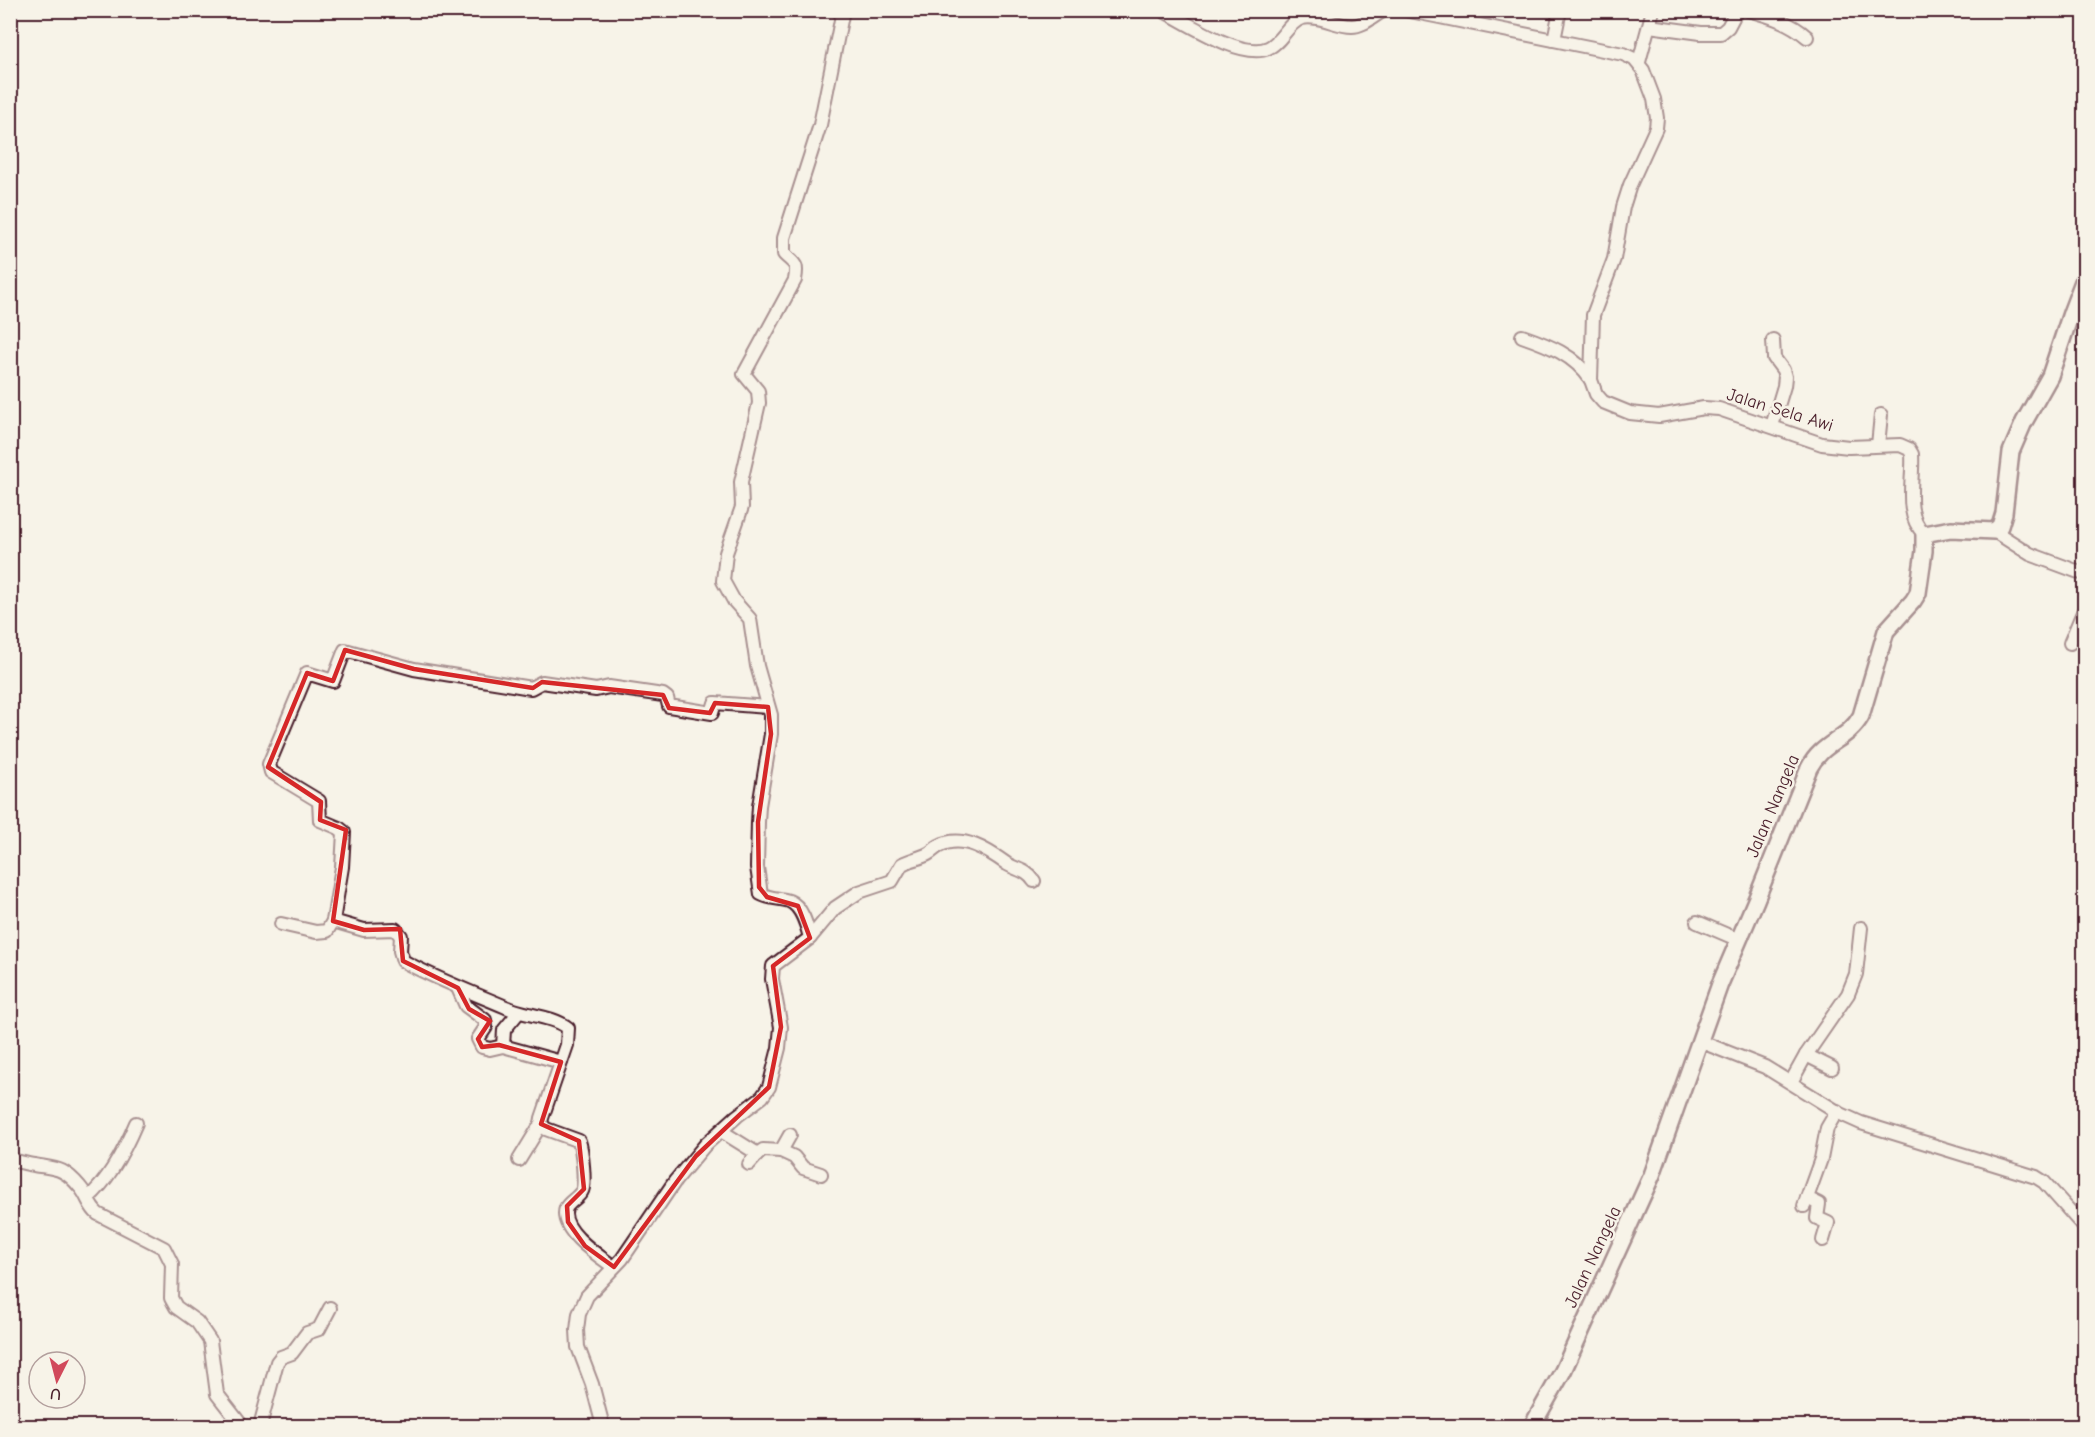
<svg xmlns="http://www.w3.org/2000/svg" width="2095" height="1437" viewBox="0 0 2095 1437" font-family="'Comic Neue',sans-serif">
	<rect width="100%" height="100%" fill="#f7f3e8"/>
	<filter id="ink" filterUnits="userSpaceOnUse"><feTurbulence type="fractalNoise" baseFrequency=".0167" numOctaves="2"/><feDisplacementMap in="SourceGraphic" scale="12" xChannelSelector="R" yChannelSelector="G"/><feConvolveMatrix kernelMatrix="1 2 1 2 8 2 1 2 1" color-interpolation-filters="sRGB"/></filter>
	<g filter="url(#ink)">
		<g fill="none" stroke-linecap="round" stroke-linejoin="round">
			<g stroke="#4a1f2b" stroke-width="16">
				<g id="minor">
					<path d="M1162 10C1186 22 1242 60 1268 48 1282 42 1287 23 1302 18 1318 14 1336 26 1352 26 1364 26 1374 15 1385 10"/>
					<path d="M1405 10 1623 54 1634 59 1643 70 1654 99 1657 118 1656 128 1630 185 1623 207 1614 259 1593 315 1591 380 1596 394 1603 402 1630 413 1659 416 1704 408 1719 409 1822 444 1849 447 1900 445 1909 449 1912 454C1914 481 1903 513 1924 534"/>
					<path d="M1748 10C1770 16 1790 22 1807 37"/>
					<path d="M1649 26 1701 33H1721L1728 27 1737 10"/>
					<path d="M1554 40 1560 10"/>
					<path d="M1639 62 1653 10"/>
					<path d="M1522 336C1548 345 1575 355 1591 380"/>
					<path d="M1772 426 1784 386 1785 377 1783 370 1774 358 1773 340"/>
					<path d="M1878 445 1881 415"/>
					<path d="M1994 531 2030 554 2084 574"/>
					<path d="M2070 643 2084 610"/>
					<path d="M1697 922 1739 940"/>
					<path d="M281 924 316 932 327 931 333 921"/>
					<path d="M810 938 835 908 859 892 892 881 902 864C910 860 920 858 928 854 932 852 935 848 939 846 962 833 989 851 1007 864 1017 870 1027 870 1034 881"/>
					<path d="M458 988 466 1006 485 1020 486 1027 478 1039 482 1047 490 1049 503 1046 561 1062"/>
					<path d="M1699 1041 1765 1067 1841 1114 1861 1123 2036 1177 2044 1182 2084 1227"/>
					<path d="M503 1046 504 1030 519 1012"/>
					<path d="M1806 1055 1832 1068"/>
					<path d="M1791 1082 1806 1055 1848 994 1856 974 1861 928"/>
					<path d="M721 1131 758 1154 749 1164"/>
					<path d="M781 1151 790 1135"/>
					<path d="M758 1154 763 1150 781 1151 794 1157 803 1168 821 1174"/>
					<path d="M10 1160C18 1161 26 1164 34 1165 57 1169 63 1167 80 1187 88 1196 89 1207 98 1214L164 1248 172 1264 171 1298 176 1307 197 1322 210 1341 217 1394 242 1426"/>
					<path d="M519 1160 541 1124"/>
					<path d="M88 1198C110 1179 125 1149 136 1123"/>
					<path d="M1807 1198 1819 1204 1817 1218 1828 1223 1823 1240"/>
					<path d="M1804 1206 1821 1159 1827 1128 1837 1111"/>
					<path d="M614 1267C600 1257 558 1230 566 1208 569 1202 578 1198 582 1191 586 1186 582 1149 579 1141L546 1129 541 1124 542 1118 567 1045 568 1028C551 1015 525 1016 506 1007 471 992 436 979 403 961L400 951 401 936 395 929 364 930 333 921 342 867 344 832 339 828 320 820 319 801 271 772 269 764 307 673 333 681 345 650 414 669 531 688 542 682 596 690 609 687 663 695 667 698 669 706 712 713 715 703 768 707"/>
					<path d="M260 1426 277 1362 281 1357 292 1353 307 1333 319 1329 330 1308"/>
					<path d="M603 1426 592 1384 578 1347 577 1330 579 1314 587 1296 622 1259 675 1181 705 1145 737 1116 762 1097 769 1087 779 1048 781 1027 772 979 773 966 810 938C807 926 802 906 789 901 780 898 770 899 761 894L757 867 758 822 759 806 771 734V715L757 666 750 619 734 601 723 581 726 553 742 507 741 482 759 403 758 391 744 374 795 280C798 263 795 265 784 254V238L820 125 843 10"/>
				</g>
			</g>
			<g stroke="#4a1f2b" stroke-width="20">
				<path id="major" d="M1532 1426 1563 1371 1652 1175 1720 984 1756 900 1809 768C1822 742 1848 740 1861 716L1886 631 1913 601 1918 593 1924 551V534L1951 529 1994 531 2000 526 2004 513 2011 452 2024 422 2050 376 2071 313 2084 279"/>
			</g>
			<use href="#minor" stroke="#f7f3e8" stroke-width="12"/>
			<use href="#major" stroke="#f7f3e8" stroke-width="15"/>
		</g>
	</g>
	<path d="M0 0H2095V1437H0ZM345 650 414 669 533 688 542 682 663 695 669 708 710 713 715 703 768 707 771 734 758 822 759 887 767 897 798 906 810 938 773 966 781 1027 769 1087 696 1156 614 1267 585 1246 568 1222 567 1206 584 1189 579 1141 541 1124 561 1062 499 1045 482 1047 478 1039 490 1021 469 1009 458 988 403 961 400 929 364 930 333 921 346 830 320 820 321 802 268 767 307 673 333 681Z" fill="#f7f3e8" fill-opacity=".55" fill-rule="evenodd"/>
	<path fill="none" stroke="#d62828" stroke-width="4.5" stroke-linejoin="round" d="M345 650 414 669 533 688 542 682 663 695 669 708 710 713 715 703 768 707 771 734 758 822 759 887 767 897 798 906 810 938 773 966 781 1027 769 1087 696 1156 614 1267 585 1246 568 1222 567 1206 584 1189 579 1141 541 1124 561 1062 499 1045 482 1047 478 1039 490 1021 469 1009 458 988 403 961 400 929 364 930 333 921 346 830 320 820 321 802 268 767 307 673 333 681Z"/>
	<g text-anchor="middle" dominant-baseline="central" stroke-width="5" stroke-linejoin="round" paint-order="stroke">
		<g font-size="18" fill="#4a1f2b" stroke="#f7f3e8">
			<text transform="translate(1780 410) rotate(17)">Jalan Sela Awi</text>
			<text transform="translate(1773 806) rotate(-67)">Jalan Nangela</text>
			<text transform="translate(1593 1257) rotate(-65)">Jalan Nangela</text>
		</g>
	</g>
	<rect width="2095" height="1437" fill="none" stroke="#f7f3e8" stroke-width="36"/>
	<rect x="18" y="18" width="2059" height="1401" fill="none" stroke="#4a1f2b" stroke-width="2" filter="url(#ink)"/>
	<g transform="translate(57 1380) rotate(186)"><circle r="28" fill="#f7f3e8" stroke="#b29e9c" stroke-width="1.5"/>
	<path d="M0-4.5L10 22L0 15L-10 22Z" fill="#d1495b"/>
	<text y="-9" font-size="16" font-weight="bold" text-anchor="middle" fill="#4a1f2b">U</text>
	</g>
</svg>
